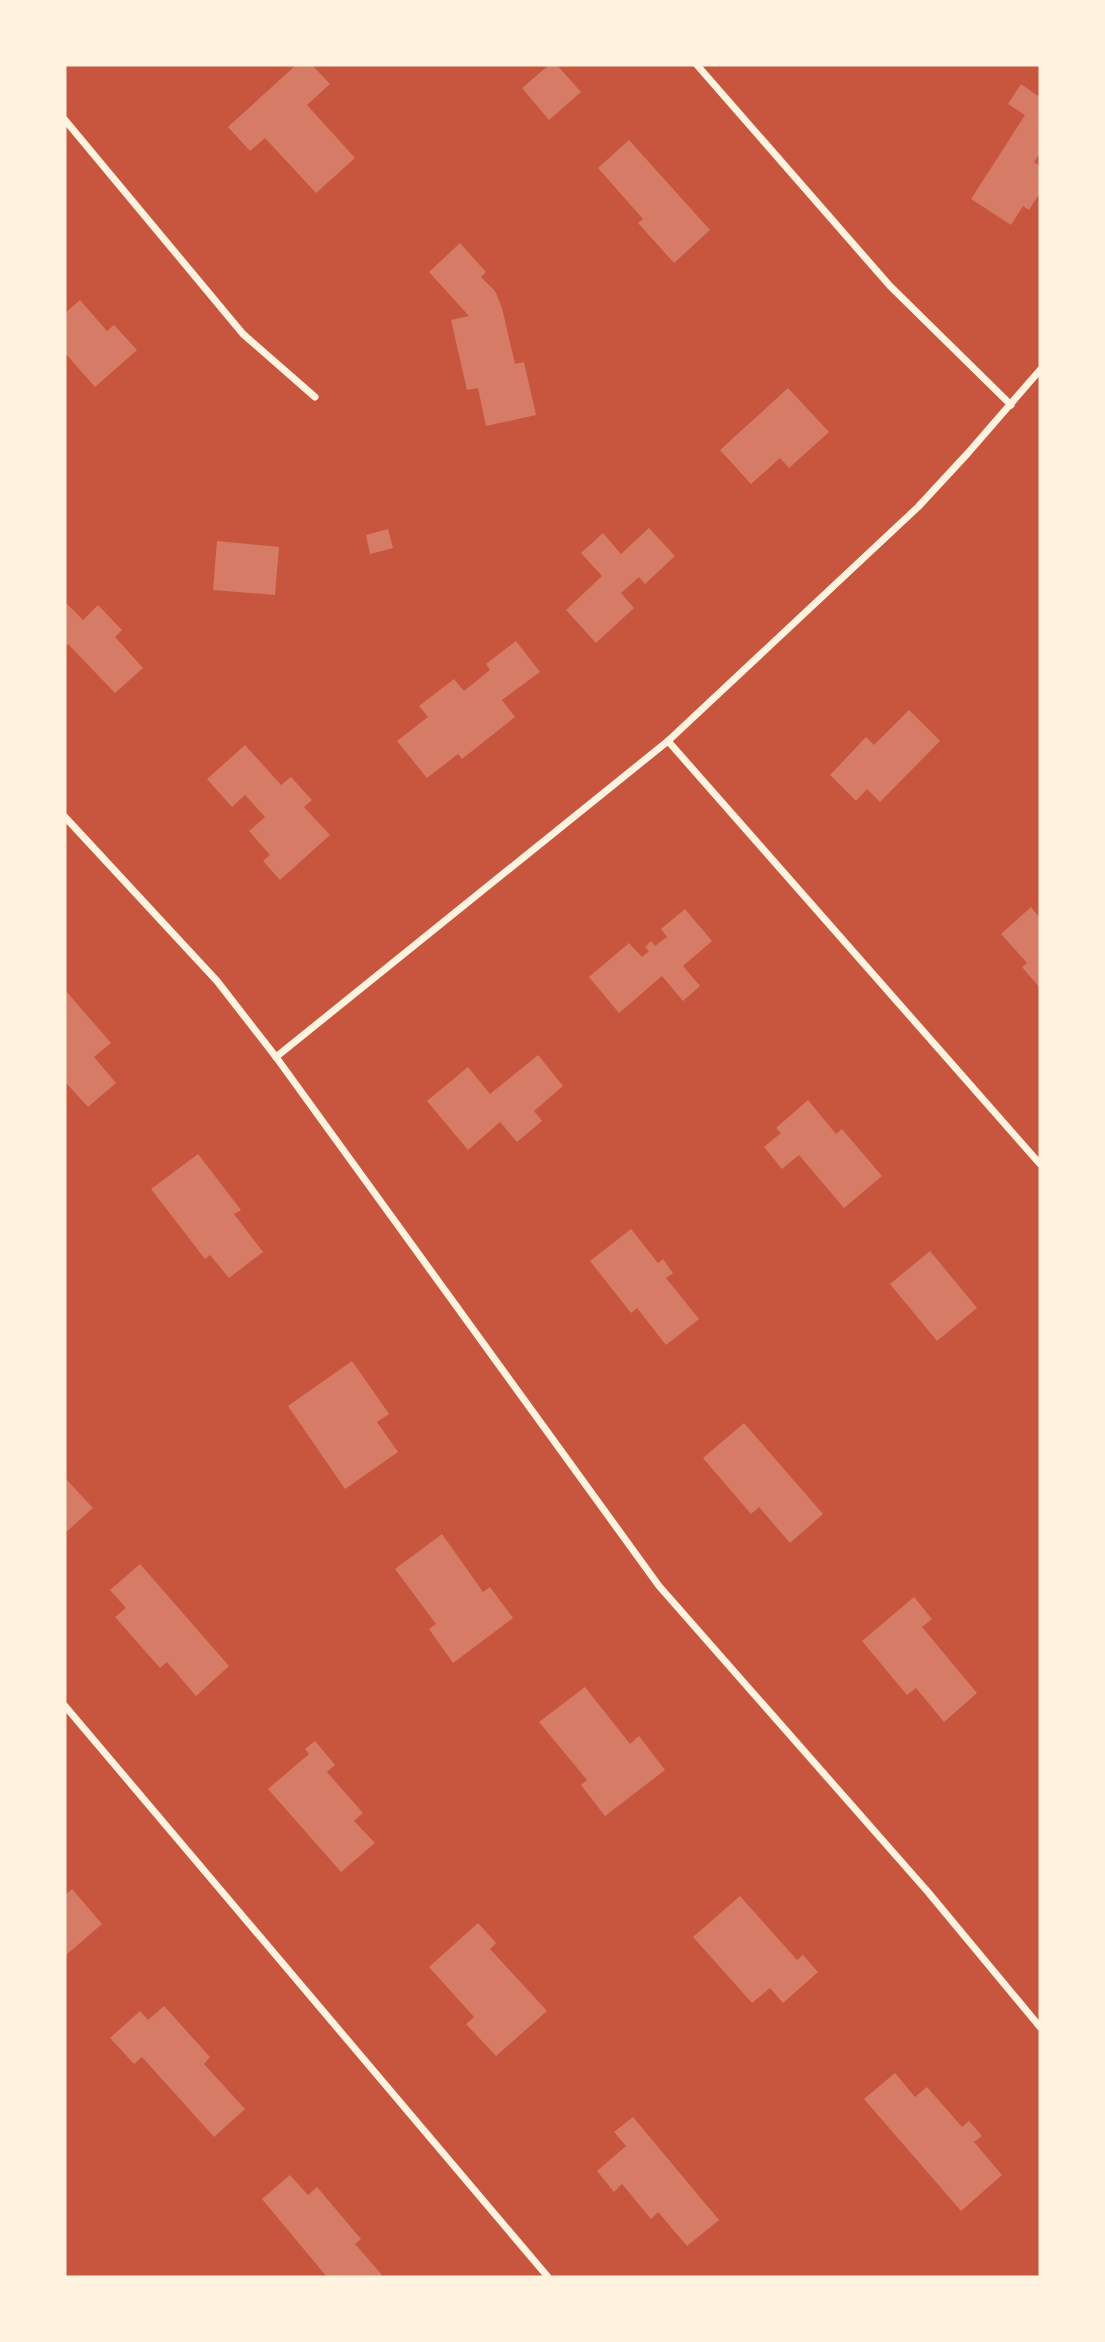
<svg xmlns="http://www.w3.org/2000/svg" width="1105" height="2342" viewBox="0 0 1105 2342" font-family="Bitter,serif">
	<rect width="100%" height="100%" fill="#c8553d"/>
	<g fill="#d67c66">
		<path d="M296 65H312L330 84 307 105 355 158 316 193 265 138 250 151 228 127Z"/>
		<path d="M549 65H557L581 92 549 120 522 88Z"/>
		<path d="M1021 84 1038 96 1040 93V153L1034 162 1040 166V193L1029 210 1023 206 1011 225 971 199 1025 115 1008 104Z"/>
		<path d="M629 140 710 230 674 263 638 223 643 219 598 168Z"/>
		<path d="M460 243 486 272 481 277 495 291 502 308 515 364 524 362 536 415 486 426 478 388 467 390 451 320 469 316 429 272Z"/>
		<path d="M80 300 107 331 114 325 137 350 95 387 65 353V313Z"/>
		<path d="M788 388 829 432 789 468 780 458 751 484 720 450Z"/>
		<path d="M649 528 675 556 645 584 639 577 621 593 634 608 596 643 566 610 602 576 581 553 603 533 621 554Z"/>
		<path d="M388 529 393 548 370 554 366 535Z"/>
		<path d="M217 541 279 547 275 595 213 590Z"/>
		<path d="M65 602 83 620 98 605 122 630 115 637 143 668 115 693 68 644 65 647Z"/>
		<path d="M516 641 540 672 502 700 515 717 462 759 458 754 427 778 397 741 428 717 419 706 454 679 464 691 490 670 486 664Z"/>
		<path d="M909 710 940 741 880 802 867 789 856 801 830 775 866 737 874 745Z"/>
		<path d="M245 745 281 785 291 777 312 800 304 807 330 835 280 880 263 861 270 855 249 831 265 817 245 795 232 807 207 779Z"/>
		<path d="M1031 907 1040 918V988L1022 967 1027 963 1001 934Z"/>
		<path d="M685 909 712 941 683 966 700 986 683 1001 662 976 619 1013 589 977 629 943 642 957 649 951 645 947 651 941 655 946 667 937 661 929Z"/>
		<path d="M65 990 111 1043 94 1057 116 1083 88 1107 67 1084 65 1086Z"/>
		<path d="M538 1055 563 1086 534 1111 542 1121 517 1142 500 1122 468 1150 427 1101 468 1067 490 1094Z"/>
		<path d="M808 1100 836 1134 842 1129 882 1176 844 1208 799 1155 782 1169 764 1147 781 1133 776 1128Z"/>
		<path d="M198 1154 241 1210 234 1214 263 1252 229 1278 210 1255 205 1259 151 1189Z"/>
		<path d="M631 1229 658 1263 663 1259 673 1273 666 1278 699 1319 666 1345 637 1308 631 1313 590 1261Z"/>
		<path d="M930 1251 977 1308 937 1341 890 1284Z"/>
		<path d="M352 1361 389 1414 377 1422 398 1452 345 1489 288 1406Z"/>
		<path d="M744 1423 823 1514 790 1543 759 1507 751 1514 703 1458Z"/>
		<path d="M65 1478 93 1508 65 1533Z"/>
		<path d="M442 1534 483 1592 490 1587 513 1618 453 1663 429 1629 436 1624 395 1569Z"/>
		<path d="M140 1564 229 1666 196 1696 167 1662 160 1668 115 1617 126 1608 110 1590Z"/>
		<path d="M914 1597 932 1619 922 1627 977 1693 944 1722 916 1688 907 1695 862 1641Z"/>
		<path d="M585 1687 630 1744 639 1736 665 1770 605 1816 581 1785 587 1780 539 1722Z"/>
		<path d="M315 1741 335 1765 327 1772 363 1813 354 1821 375 1843 341 1872 268 1789 309 1754 305 1749Z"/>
		<path d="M72 1889 102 1924 66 1955 65 1895Z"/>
		<path d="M740 1896 797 1960 803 1955 818 1972 783 2003 770 1988 752 2003 693 1937Z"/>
		<path d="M478 1923 496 1943 490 1949 547 2011 496 2056 466 2024 474 2017 429 1967Z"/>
		<path d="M164 2006 210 2057 204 2064 245 2109 214 2137 142 2057 134 2064 110 2038 140 2011 148 2020Z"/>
		<path d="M895 2073 915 2097 927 2087 962 2127 969 2121 982 2136 974 2142 1002 2175 961 2211 864 2099Z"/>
		<path d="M633 2117 719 2220 687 2246 658 2212 651 2219 622 2184 614 2192 597 2171 626 2146 614 2132Z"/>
		<path d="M290 2175 308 2195 317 2187 361 2239 355 2244 382 2275 379 2277H327L262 2199Z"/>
	</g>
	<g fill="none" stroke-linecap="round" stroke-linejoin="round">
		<g stroke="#fff3e0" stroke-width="7">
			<path d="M697 65 890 286 1011 405"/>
			<path d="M65 120 243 334 315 397"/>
			<path d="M668 741 1040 1164"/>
			<path d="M65 817 217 981 276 1057 659 1586 928 1892 1040 2027"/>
			<path d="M276 1057 668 741 918 507 968 453 1040 370"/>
			<path d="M65 1706 548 2277"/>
		</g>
	</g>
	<rect width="1105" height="2342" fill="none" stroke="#fff3e0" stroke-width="133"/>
</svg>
